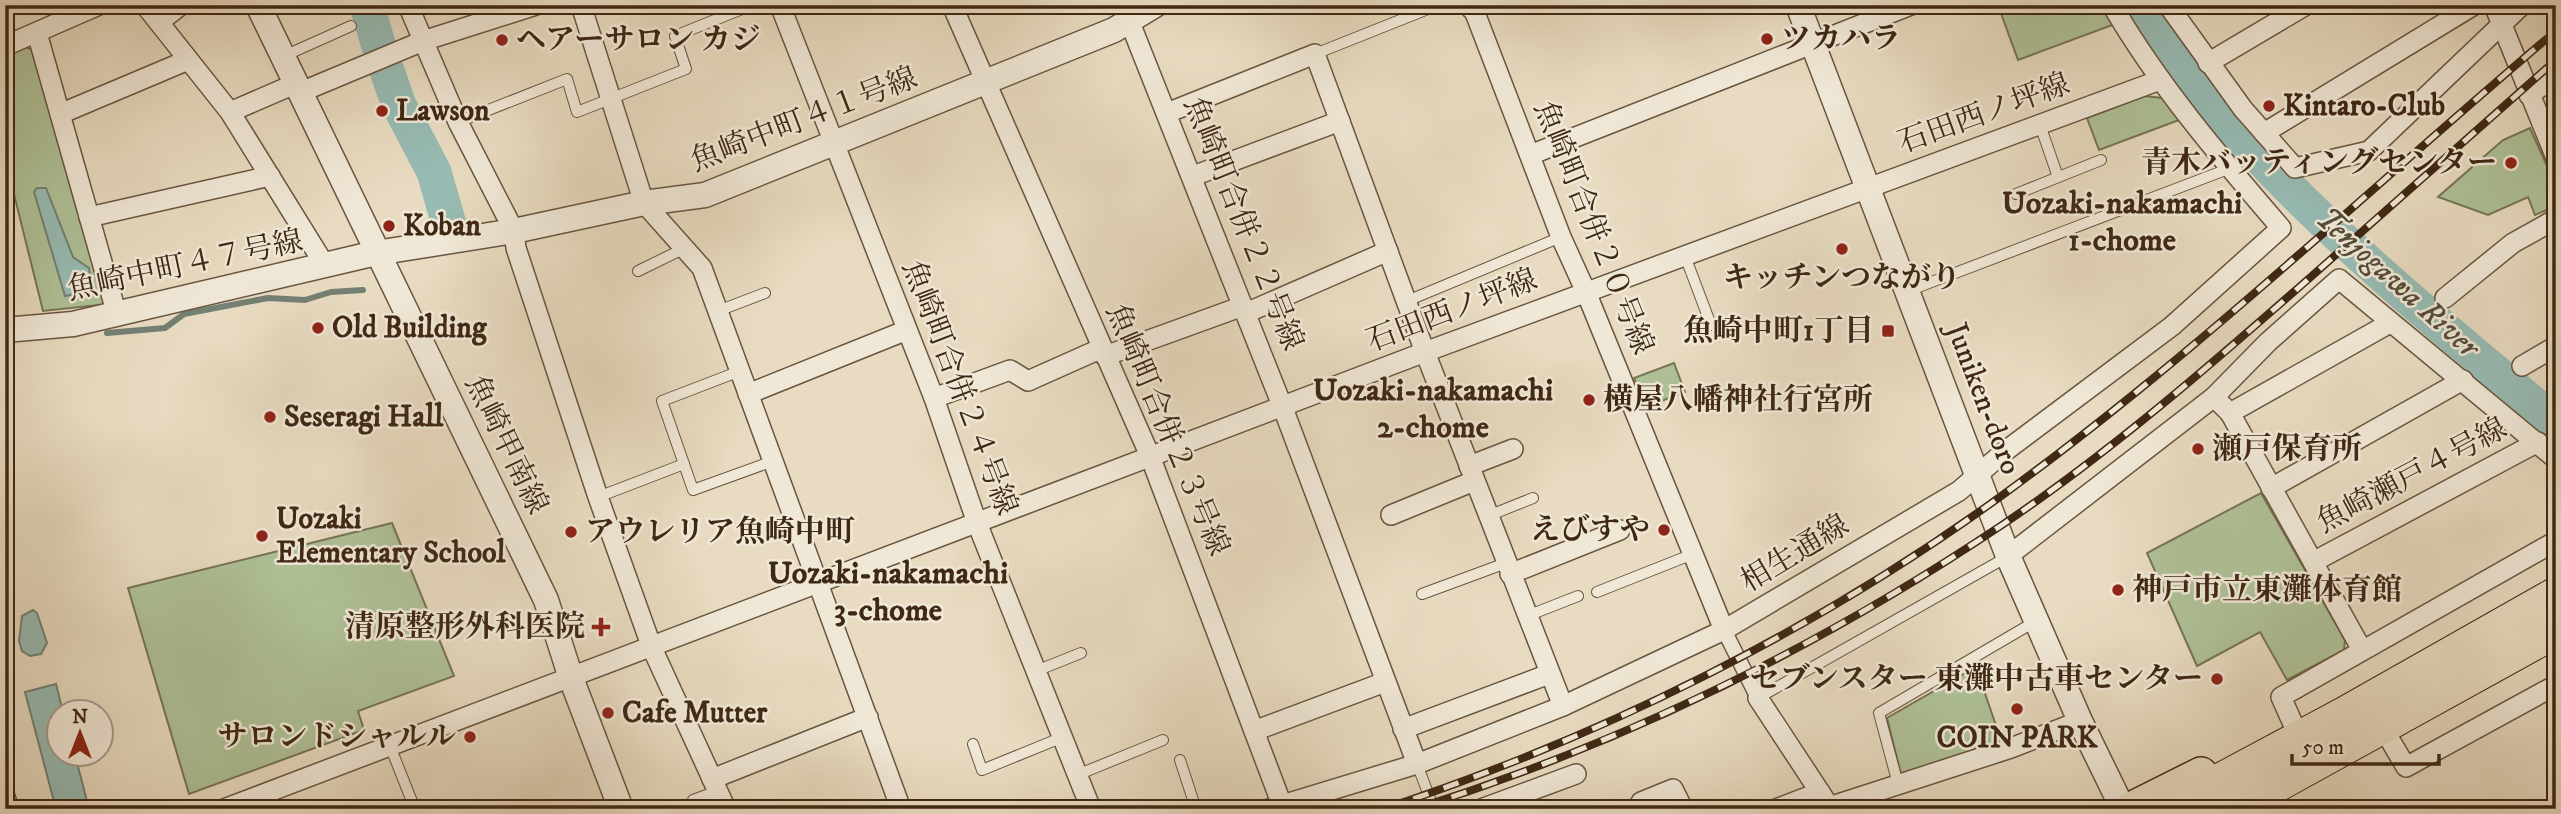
<svg xmlns="http://www.w3.org/2000/svg" width="2561" height="814" viewBox="0 0 2561 814" font-family="'IM FELL DW Pica','Noto Serif JP',serif">
	<rect width="100%" height="100%" fill="#e8dbc1"/>
	<filter id="stains"><feTurbulence type="fractalNoise" baseFrequency=".00286" numOctaves="4"/><feColorMatrix values="0 0 0 0 .2 0 0 0 0 .09 0 0 0 0 .02 0 0 0 .5 -.17"/></filter>
	<radialGradient id="worn" r=".72"><stop offset=".6" stop-color="#630" stop-opacity="0"/><stop offset="1" stop-color="#630" stop-opacity=".3"/></radialGradient>
	<g fill="#afc198" stroke="#777456" stroke-width="2">
		<path d="M1998 5H2104L2115 24 2018 60Z"/>
		<path d="M23 46 38 52 108 304 43 311 5 158V54Z"/>
		<path d="M2145 96 2162 98 2179 120 2099 150 2087 118Z"/>
		<path d="M2530 128 2556 186V206L2535 215 2528 197 2488 215 2438 197 2503 140Z"/>
		<path d="M1674 363 1685 392 1646 407 1634 378Z"/>
		<path d="M2261 493 2345 640 2344 650 2287 680 2260 632 2197 666 2147 553Z"/>
		<path d="M392 523 454 676 358 711 364 730 189 794 128 588Z"/>
		<path d="M1976 667 2003 746 1901 774 1887 718Z"/>
	</g>
	<g fill="#97bbb3" stroke="#748073" stroke-width="2">
		<path d="M37 188H46L73 257 89 268 92 291 65 296 34 192Z"/>
		<path d="M33 610 37 613 47 643 41 654 30 656 22 651 19 641 22 616Z"/>
		<path d="M56 684 63 712H60V754L75 755 89 809H56L25 692Z"/>
	</g>
	<g fill="none" stroke-linecap="round" stroke-linejoin="round">
		<path stroke="#748073" stroke-width="6" d="M107 333 165 328 184 314 268 298 305 300 331 292 363 290"/>
		<g stroke="#97bbb3" stroke-width="35">
			<path d="M367 5 379 47"/>
			<path d="M2142 5C2239 167 2413 301 2556 423"/>
			<path d="M387 71 399 105 434 172 451 231"/>
		</g>
		<g stroke="#69553f" stroke-width="12">
			<g id="service">
				<path d="M1315 54 1438 5"/>
				<path d="M284 56 351 26"/>
				<path d="M458 122 567 79 577 112 686 69 675 36 752 5"/>
				<path d="M2040 125 2058 177"/>
				<path d="M2016 194 2101 160"/>
				<path d="M1685 256 1711 325"/>
				<path d="M638 271 685 248"/>
				<path d="M1908 291 2228 169"/>
				<path d="M1407 301 1561 237"/>
				<path d="M718 311 765 293"/>
				<path d="M740 371 662 401 693 490 773 461"/>
				<path d="M598 497 684 464"/>
				<path d="M1488 516 1533 498"/>
				<path d="M1597 592 1693 554"/>
				<path d="M1422 594 1506 563"/>
				<path d="M1527 616 1578 596"/>
				<path d="M1036 671 1081 653"/>
				<path d="M1758 698 2007 557"/>
				<path d="M973 744 982 770 1063 737"/>
				<path d="M390 746 415 809"/>
				<path d="M1180 760 1196 809"/>
				<path d="M1417 764 1434 809"/>
				<path d="M1077 775 1163 740"/>
				<path d="M1898 784 1879 713 2036 621"/>
				<path d="M693 800 718 791"/>
			</g>
		</g>
		<g stroke="#69553f" stroke-width="17">
			<path id="pedestrian" d="M1724 630 1758 698"/>
		</g>
		<g stroke="#69553f" stroke-width="22">
			<g id="minor">
				<path d="M145 5 230 112 326 267"/>
				<path d="M408 5 458 122 514 231 516 248 598 497 652 648 726 809"/>
				<path d="M581 5 644 203 702 268 901 809"/>
				<path d="M780 5 934 398 977 523 1091 809"/>
				<path d="M952 5 1150 456 1282 805"/>
				<path d="M1123 5 1283 408 1417 764"/>
				<path d="M1472 5 1561 237 1586 292 1724 630"/>
				<path d="M2168 5 2243 109 2295 168 2369 151 2522 5"/>
				<path d="M2494 5 2556 158"/>
				<path d="M159 22 181 5"/>
				<path d="M37 33 117 315"/>
				<path d="M5 46 99 5"/>
				<path d="M2208 63 2306 5"/>
				<path d="M301 92 423 41 536 5"/>
				<path d="M2529 95 2556 76"/>
				<path d="M230 112 297 83"/>
				<path d="M1167 113 1315 54 1425 352 1563 706"/>
				<path d="M60 114 188 60"/>
				<path d="M2264 133 2474 5"/>
				<path d="M1530 155 1911 5"/>
				<path d="M1193 176 1340 121"/>
				<path d="M89 217 270 176"/>
				<path d="M2445 298 2513 243 2556 219"/>
				<path d="M1246 313 1388 251"/>
				<path d="M1105 356 1243 306"/>
				<path d="M2522 366 2556 346"/>
				<path d="M748 394 907 330"/>
				<path d="M934 398 1010 370 1028 381 1102 348"/>
				<path d="M2230 413 2390 323"/>
				<path d="M1469 466 1513 449"/>
				<path d="M2271 488 2463 380"/>
				<path d="M1391 515 1474 481"/>
				<path d="M2008 556 2214 397"/>
				<path d="M2313 562 2538 442"/>
				<path d="M1510 574 1620 530"/>
				<path d="M2362 650 2230 413 2214 397 2268 342 2339 279 2556 459"/>
				<path d="M1758 698 1831 809"/>
				<path d="M2294 726 2281 697 2556 541"/>
				<path d="M1403 729 1549 674"/>
				<path d="M1254 731 1385 682"/>
				<path d="M2390 740 2406 767 2556 685"/>
				<path d="M712 779 868 717"/>
				<path d="M5 797 9 809"/>
				<path d="M1641 802 1673 789 1683 809"/>
				<path d="M1829 807 2011 748 2080 721"/>
				<path d="M224 809 1425 352 2160 80"/>
				<path d="M1269 809 1417 764 1563 706 1724 630 1959 491 2004 452 2172 326 2281 228C2220 157 2159 86 2112 5"/>
				<path d="M1481 809 1576 774"/>
				<path d="M1776 809 1820 792"/>
			</g>
		</g>
		<g stroke="#69553f" stroke-width="27">
			<g id="tertiary">
				<path d="M258 5 546 600 571 678 621 809"/>
				<path d="M1798 5 2008 556 2080 721 2123 809"/>
				<path d="M1473 7 1476 5"/>
				<path d="M5 330 73 324 376 253 514 231 644 203 705 195 1114 30 1155 5"/>
			</g>
		</g>
		<g stroke="#3f2814" stroke-width="36">
			<path id="trunk" d="M2131 809 2201 774"/>
		</g>
		<g stroke="#3f2814" stroke-width="39">
			<g id="motorway">
				<path d="M2170 809 2344 716 2556 596"/>
				<path d="M2230 809 2556 629"/>
			</g>
		</g>
		<use href="#service" stroke="#f0e8d7" stroke-width="10"/>
		<use href="#pedestrian" stroke="#f0e8d7" stroke-width="14"/>
		<use href="#minor" stroke="#f0e8d7" stroke-width="19"/>
		<use href="#tertiary" stroke="#f0e8d7" stroke-width="24"/>
		<use href="#trunk" stroke="#e8dbc1" stroke-width="33"/>
		<use href="#motorway" stroke="#e8dbc1" stroke-width="37"/>
		<g stroke="#3f2814" stroke-width="8">
			<g id="rail">
				<path d="M1421 807C1626 742 1823 645 2002 525 2112 451 2214 362 2313 275 2394 203 2475 132 2556 60"/>
				<path d="M1383 809C1602 737 1817 630 2004 494 2198 353 2372 186 2556 31"/>
			</g>
		</g>
		<use href="#rail" stroke="#f0e8d7" stroke-width="5" stroke-dasharray="16" stroke-linecap="butt"/>
	</g>
	<g fill="#8f2418" stroke="#f0e8d7" stroke-width="2.5">
		<circle cx="1767" cy="39" r="7"/>
		<circle cx="502" cy="40" r="7"/>
		<circle cx="2269" cy="106" r="7"/>
		<circle cx="382" cy="111" r="7"/>
		<circle cx="2511" cy="163" r="7"/>
		<circle cx="389" cy="226" r="7"/>
		<circle cx="1842" cy="249" r="7"/>
		<circle cx="318" cy="328" r="7"/>
		<rect x="1881" y="324" width="14" height="14" rx="3.5"/>
		<circle cx="1589" cy="400" r="7"/>
		<circle cx="270" cy="417" r="7"/>
		<circle cx="2198" cy="449" r="7"/>
		<circle cx="1664" cy="530" r="7"/>
		<circle cx="571" cy="532" r="7"/>
		<circle cx="262" cy="536" r="7"/>
		<circle cx="2118" cy="590" r="7"/>
		<path d="M597.5 616.5h7v7h7v7h-7v7h-7v-7h-7v-7h7z"/>
		<circle cx="2217" cy="679" r="7"/>
		<circle cx="2017" cy="709" r="7"/>
		<circle cx="608" cy="713" r="7"/>
		<circle cx="470" cy="737" r="7"/>
	</g>
	<g text-anchor="middle" dominant-baseline="central" stroke-width="5" stroke-linejoin="round" paint-order="stroke">
		<g font-size="30" font-weight="bold" fill="#3f2814" stroke="#f0e8d7" text-anchor="start">
			<text x="1781" y="39">ツカハラ</text>
			<text x="516" y="40">ヘアーサロン カジ</text>
			<text x="2283" y="106">Kintaro-Club</text>
			<text x="396" y="111">Lawson</text>
			<text x="2497" y="163" text-anchor="end">青木バッティングセンター</text>
			<text x="403" y="226">Koban</text>
			<text x="1842" y="278" text-anchor="middle">キッチンつながり</text>
			<text x="332" y="328">Old Building</text>
			<text x="1874" y="331" text-anchor="end">魚崎中町1丁目</text>
			<text x="1603" y="400">横屋八幡神社行宮所</text>
			<text x="284" y="417">Seseragi Hall</text>
			<text x="2212" y="449">瀬戸保育所</text>
			<text x="276" y="519">Uozaki<tspan x="276" dy="34">Elementary School</tspan></text>
			<text x="1650" y="530" text-anchor="end">えびすや</text>
			<text x="585" y="532">アウレリア魚崎中町</text>
			<text x="2132" y="590">神戸市立東灘体育館</text>
			<text x="585" y="627" text-anchor="end">清原整形外科医院</text>
			<text x="2203" y="679" text-anchor="end">セブンスター 東灘中古車センター</text>
			<text x="622" y="713">Cafe Mutter</text>
			<text x="456" y="737" text-anchor="end">サロンドシャルル</text>
			<text x="2017" y="738" text-anchor="middle">COIN PARK</text>
		</g>
		<g font-size="30" fill="#3f2814" stroke="#f0e8d7">
			<text transform="translate(1984 114) rotate(-20)">石田西ノ坪線</text>
			<text transform="translate(804 120) rotate(-21)">魚崎中町４１号線</text>
			<text transform="translate(1243 224) rotate(68)">魚崎町合併２２号線</text>
			<text transform="translate(1593 228) rotate(68)">魚崎町合併２０号線</text>
			<text transform="translate(185 266) rotate(-12)">魚崎中町４７号線</text>
			<text transform="translate(1452 311) rotate(-21)">石田西ノ坪線</text>
			<text transform="translate(959 388) rotate(69)">魚崎町合併２４号線</text>
			<text transform="translate(1983 399) rotate(69)">Juniken-doro</text>
			<text transform="translate(1167 430) rotate(67)">魚崎町合併２３号線</text>
			<text transform="translate(506 445) rotate(64)">魚崎甲南線</text>
			<text transform="translate(2412 476) rotate(-28)">魚崎瀬戸４号線</text>
			<text transform="translate(1795 554) rotate(-31)">相生通線</text>
		</g>
		<g font-size="32" font-weight="bold" fill="#3f2814" stroke="#f0e8d7">
			<text x="2122" y="204">Uozaki-nakamachi<tspan x="2122" dy="37">1-chome</tspan></text>
			<text x="1433" y="391">Uozaki-nakamachi<tspan x="1433" dy="37">2-chome</tspan></text>
			<text x="888" y="574">Uozaki-nakamachi<tspan x="888" dy="37">3-chome</tspan></text>
		</g>
		<g font-size="32" font-style="italic" fill="#554d3c" stroke="#f0e8d7">
			<text transform="translate(2397 283) rotate(42)">Tenjogawa River</text>
		</g>
	</g>
	<rect width="2561" height="814" fill="none" stroke="#e8dbc1" stroke-width="28"/>
	<rect x="7" y="7" width="2547" height="800" fill="none" stroke="#3f2814" stroke-width="3.5"/>
	<rect x="14" y="14" width="2533" height="786" fill="none" stroke="#3f2814" stroke-width="2"/>
	<g transform="translate(80 733)"><circle r="33" fill="#f0e8d7" stroke="#a99b89" stroke-width="2"/>
	<path d="M0-5L12 26L0 18L-12 26Z" fill="#8f2418"/>
	<text y="-10" font-size="19" font-weight="bold" text-anchor="middle" fill="#3f2814">N</text>
	</g>
	<path d="M2292 754v10h147v-10" fill="none" stroke="#3f2814" stroke-width="3.5"/>
	<text x="2302" y="754" font-size="21" fill="#3f2814" stroke="#f0e8d7" stroke-width="5" paint-order="stroke">50 m</text>
	<rect width="100%" height="100%" filter="url(#stains)"/>
	<rect width="100%" height="100%" fill="url(#worn)"/>
</svg>
